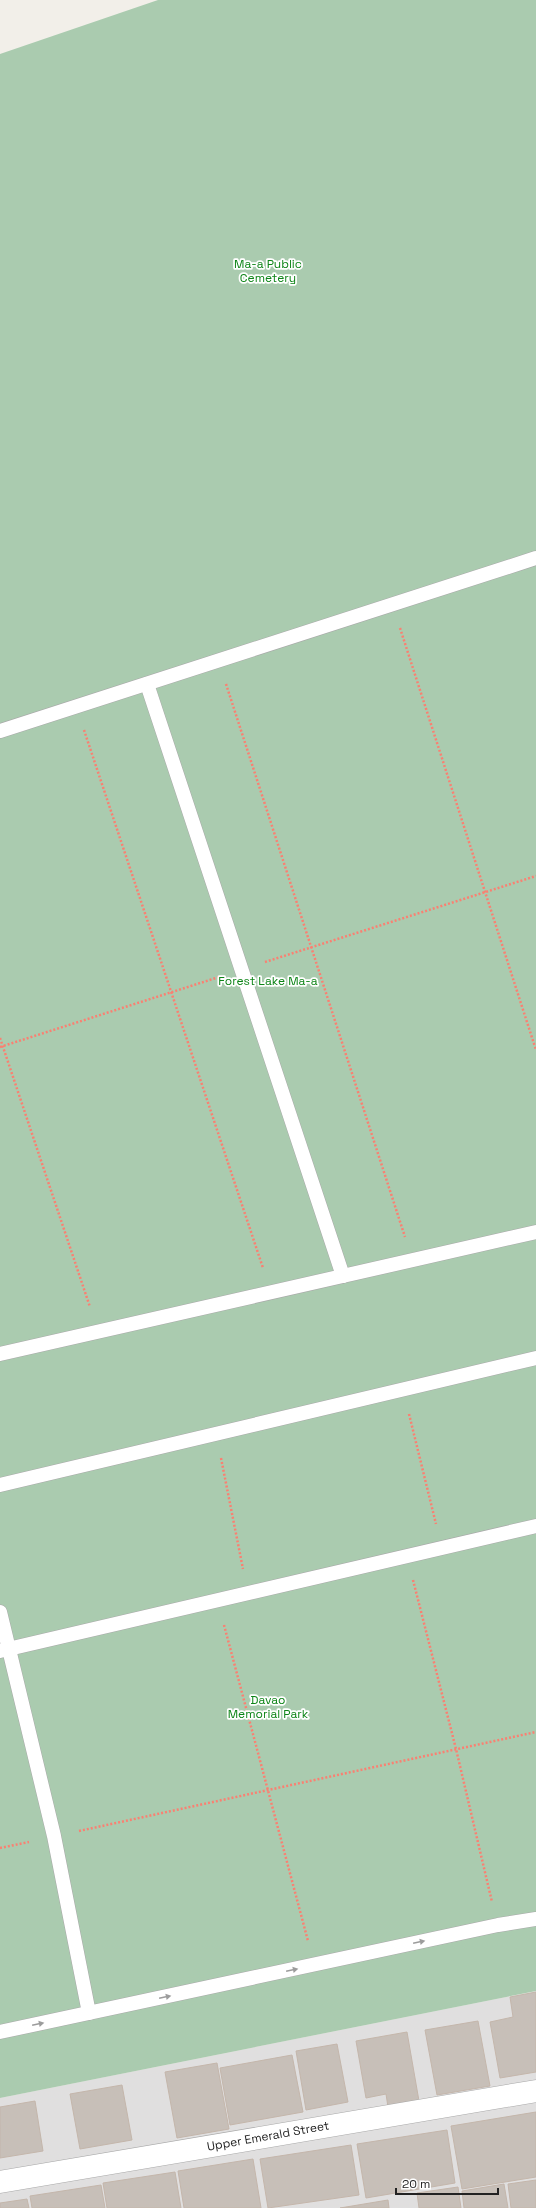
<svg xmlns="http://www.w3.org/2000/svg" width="536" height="2208" viewBox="0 0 536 2208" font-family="'Space Grotesk',sans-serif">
	<rect width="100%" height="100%" fill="#f2efe9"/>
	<path fill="#e0dfdf" d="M536 1991V2208H0V2098Z"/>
	<path fill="#aacbaf" d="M158 0H536V1991L0 2098V54Z"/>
	<g fill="#c7bfb8" stroke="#c4b6ab">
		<path d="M536 1992V2072L500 2078 490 2022 513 2017 510 1997Z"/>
		<path d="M478 2021 490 2086 437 2095 425 2030Z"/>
		<path d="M407 2032 419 2101 388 2107 386 2094 366 2098 356 2041Z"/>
		<path d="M337 2044 348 2102 306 2110 296 2051Z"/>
		<path d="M292 2055 303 2112 230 2125 220 2068Z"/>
		<path d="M217 2063 229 2129 177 2138 165 2072Z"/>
		<path d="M122 2085 132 2140 80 2149 70 2094Z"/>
		<path d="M35 2101 43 2151 0 2158V2107Z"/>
		<path d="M536 2112V2177L462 2189 451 2126Z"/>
		<path d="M447 2130 455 2183 366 2198 357 2144Z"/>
		<path d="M351 2145 359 2195 268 2208 260 2159Z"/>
		<path d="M253 2159 261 2208H184L178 2171Z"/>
		<path d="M175 2172 181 2208H107L103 2183Z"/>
		<path d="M536 2180V2208H511L508 2184Z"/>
		<path d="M504 2184 508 2208H464L462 2191Z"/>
		<path d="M101 2185 105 2208H32L30 2196Z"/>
		<path d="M458 2187 461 2208H419L417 2193Z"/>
		<path d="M27 2199 29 2208H0V2203Z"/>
		<path d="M388 2200 389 2208H340Z"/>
	</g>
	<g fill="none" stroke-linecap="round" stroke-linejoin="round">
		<g stroke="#a9a9a9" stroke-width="15">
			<g id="service">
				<path d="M147 684 343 1276"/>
				<path d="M0 731 536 558"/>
				<path d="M0 1354 536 1232"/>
				<path d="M0 1485 536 1358"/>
				<path d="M0 1612 54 1836 89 2013"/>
				<path d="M0 1651 536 1526"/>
				<path d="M0 2032 498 1925 536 1919"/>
			</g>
		</g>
		<g stroke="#a9a9a9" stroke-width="23">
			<path id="minor" d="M0 2182 536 2091"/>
		</g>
		<g stroke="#fa8072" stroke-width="2.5" stroke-dasharray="2 2" stroke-linecap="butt">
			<path d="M400 628 536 1050"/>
			<path d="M226 684 405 1237"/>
			<path d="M84 730 263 1268"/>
			<path d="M265 962 536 876"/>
			<path d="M0 1038 90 1307"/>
			<path d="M0 1047 219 977"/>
			<path d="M409 1414 436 1524"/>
			<path d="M221 1458 243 1569"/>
			<path d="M413 1580 456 1749 492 1902"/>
			<path d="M224 1625 308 1941"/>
			<path d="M79 1831 536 1732"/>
			<path d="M0 1848 29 1842"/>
		</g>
		<use href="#service" stroke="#fff" stroke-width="14"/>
		<use href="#minor" stroke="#fff" stroke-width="22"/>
	</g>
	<defs><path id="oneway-solid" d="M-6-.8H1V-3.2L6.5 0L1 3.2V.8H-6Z"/></defs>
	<g fill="#9c9c9c">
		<use href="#oneway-solid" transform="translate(419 1942) rotate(-12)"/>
		<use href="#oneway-solid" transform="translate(292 1970) rotate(-12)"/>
		<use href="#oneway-solid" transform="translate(165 1997) rotate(-12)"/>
		<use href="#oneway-solid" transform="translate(38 2024) rotate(-12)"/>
	</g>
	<g text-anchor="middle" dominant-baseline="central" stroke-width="3.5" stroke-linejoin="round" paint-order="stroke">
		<g font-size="12" fill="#0c8416" stroke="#fff">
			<text x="268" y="264">Ma-a Public<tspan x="268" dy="14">Cemetery</tspan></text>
			<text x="268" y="981">Forest Lake Ma-a</text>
			<text x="268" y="1700">Davao<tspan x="268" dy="14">Memorial Park</tspan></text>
		</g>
		<g font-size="12" fill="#222" stroke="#fff">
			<text transform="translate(268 2136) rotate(-10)">Upper Emerald Street</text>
		</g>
	</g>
	<path d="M396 2188v6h102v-6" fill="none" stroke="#222222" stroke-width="2"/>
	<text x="402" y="2188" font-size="12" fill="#222222" stroke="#ffffff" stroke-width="3" paint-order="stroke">20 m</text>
</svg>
